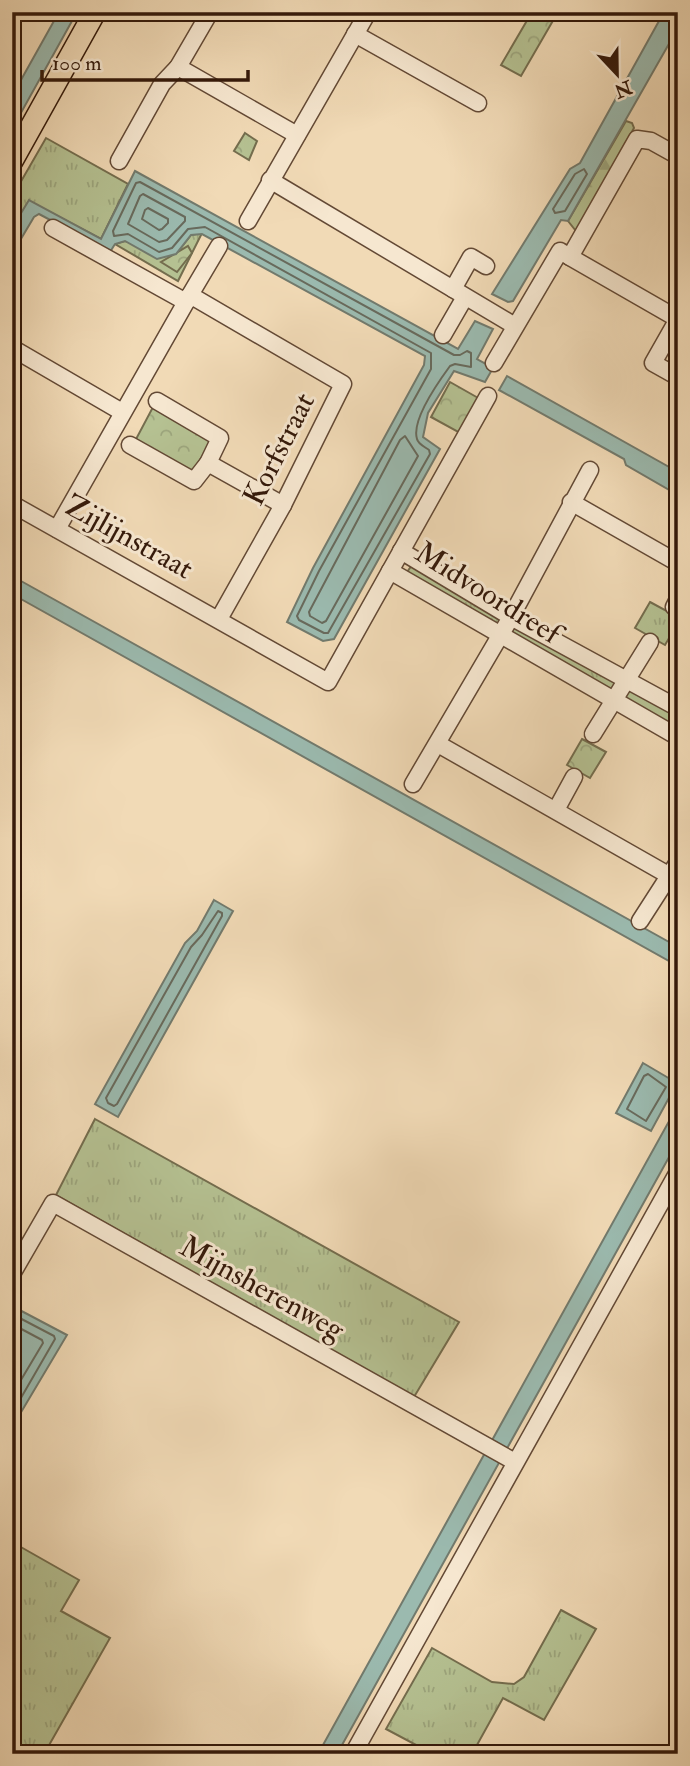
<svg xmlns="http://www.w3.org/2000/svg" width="690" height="1766" viewBox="0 0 690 1766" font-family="'IM FELL Double Pica',serif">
	<defs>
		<pattern id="grass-tufts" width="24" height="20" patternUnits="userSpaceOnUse" patternTransform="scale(1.75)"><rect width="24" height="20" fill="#b5c192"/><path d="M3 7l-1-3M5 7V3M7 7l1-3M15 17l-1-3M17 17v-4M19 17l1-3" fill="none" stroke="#9ca57d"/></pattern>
		<pattern id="forest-firs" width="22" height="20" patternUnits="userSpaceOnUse" patternTransform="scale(1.75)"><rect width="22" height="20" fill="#b5c192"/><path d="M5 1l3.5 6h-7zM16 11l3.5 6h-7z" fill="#9ca57d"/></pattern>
		<pattern id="park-crowns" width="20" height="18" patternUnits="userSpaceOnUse" patternTransform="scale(1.75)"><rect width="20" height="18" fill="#b5c192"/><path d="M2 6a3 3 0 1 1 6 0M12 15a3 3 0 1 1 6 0" fill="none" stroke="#9ca57d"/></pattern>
	</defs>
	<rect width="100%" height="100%" fill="#f1dab6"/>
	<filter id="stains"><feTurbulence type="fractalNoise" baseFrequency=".00286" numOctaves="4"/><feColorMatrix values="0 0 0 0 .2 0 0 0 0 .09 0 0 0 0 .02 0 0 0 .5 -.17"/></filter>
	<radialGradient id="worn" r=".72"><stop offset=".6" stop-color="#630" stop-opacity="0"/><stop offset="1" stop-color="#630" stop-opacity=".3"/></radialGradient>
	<g fill="url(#grass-tufts)" stroke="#746d4e" stroke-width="2">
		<path d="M46 138 128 184 101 239 29 201 12 228V197Z"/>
		<path d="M202 233 178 281 115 244 125 241 176 254 191 235Z"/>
		<path d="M412 565 678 716V729L405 575Z"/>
		<path d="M650 602 678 617V623L665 645 635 628Z"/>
		<path d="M95 1119 459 1322 414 1397 56 1195Z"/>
		<path d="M12 1542 79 1580 61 1611 110 1638 44 1754H12Z"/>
		<path d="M561 1610 596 1629 544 1720 503 1698 472 1754H433L386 1729 432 1648 492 1682 514 1684 524 1677Z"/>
	</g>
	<path fill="url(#forest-firs)" stroke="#746d4e" stroke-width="2" d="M626 121 632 123 634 128 576 231 568 221Z"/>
	<g fill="url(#park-crowns)" stroke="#746d4e" stroke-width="2">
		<path d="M532 12H558L521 76 501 65Z"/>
		<path d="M245 133 257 141 249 160 234 151Z"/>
		<path d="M188 246 192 253 177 272 161 262Z"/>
		<path d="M450 382 480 399 460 433 431 417Z"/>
		<path d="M153 407 212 440 194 473 135 441Z"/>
		<path d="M582 739 606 752 590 778 567 765Z"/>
	</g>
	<g fill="#9bbaaf" stroke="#727a6d" stroke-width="2">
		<path d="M59 12H77L12 129V96Z"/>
		<path d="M664 12H678V28L568 221 561 220 513 301 508 302 492 294 570 169 580 163Z"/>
		<path d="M135 171 458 349 475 321 493 329 477 359 493 368 485 382 454 371 428 413 423 437 440 449 334 639 323 641 287 622 313 568 424 365 425 356 202 234 191 235 176 254 157 259 125 241 115 244 110 252 39 214 34 217 12 254V228L29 200 101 239Z"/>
		<path d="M507 376 678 472V495L626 465 624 459 499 390Z"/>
		<path d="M12 576 678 947V966L12 594Z"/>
		<path d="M214 900 233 911 118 1117 95 1104 185 943 197 931Z"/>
		<path d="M643 1063 677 1083 651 1131 616 1113Z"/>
		<path d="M678 1105V1141L337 1754H318Z"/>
		<path d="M12 1306 67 1335 20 1414 12 1410Z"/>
	</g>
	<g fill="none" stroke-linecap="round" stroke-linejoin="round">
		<g stroke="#686a5c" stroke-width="2">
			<path d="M584 169 587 174 565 211 555 213 553 209 575 174Z"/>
			<path d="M140 182 454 355H460L467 351 471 353V367L455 364 450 366C439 381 411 420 417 439 418 444 425 447 429 450L430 454 328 633H324L299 620 297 616 319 571 431 369V353L205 227 188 229 172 248 159 252 128 234 114 236 113 231 136 183Z"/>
			<path d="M143 194 185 217V221L167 240 159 242 128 224 140 196Z"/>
			<path d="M148 208 168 219V223L162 229 159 230 142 219 145 210Z"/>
			<path d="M405 436 418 456 326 621 322 623 310 616 309 612 400 440Z"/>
			<path d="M218 911 222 913V916L117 1104 114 1106 108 1103 106 1098 191 947 202 935Z"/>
			<path d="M648 1074 666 1087 646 1121 627 1109 644 1076Z"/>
			<path d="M12 1314 54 1336 55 1339 18 1403 12 1404"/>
			<path d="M12 1324 42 1340 43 1343 12 1395"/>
		</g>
		<g stroke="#634935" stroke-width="19">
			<g id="minor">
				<path d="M355 34 478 103"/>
				<path d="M178 67 297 135"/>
				<path d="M119 161 162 84 178 67 210 12"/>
				<path d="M270 180 515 326"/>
				<path d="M248 221 368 12"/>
				<path d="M53 228 186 302"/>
				<path d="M219 246 190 295 343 384 283 505 219 619"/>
				<path d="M570 257 678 319"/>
				<path d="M453 289 471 257 486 266"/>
				<path d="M678 319 653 363 678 377"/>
				<path d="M443 335 465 297"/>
				<path d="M12 348 122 412"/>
				<path d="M494 363 560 251 570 257 637 139 651 141 678 156"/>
				<path d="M130 445 194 481 208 463 220 438 157 401"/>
				<path d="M208 463 283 505"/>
				<path d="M571 502 678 563"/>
				<path d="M12 504 328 682 488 396"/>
				<path d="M57 529 190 295"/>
				<path d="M401 551 511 617 678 708"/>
				<path d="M390 571 678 737"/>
				<path d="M674 607 678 599"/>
				<path d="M593 734 650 642"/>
				<path d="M438 744 670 876"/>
				<path d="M413 784 511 617 590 470"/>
				<path d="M556 810 574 777"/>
				<path d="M640 921 678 862"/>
				<path d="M12 1274 53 1203 515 1462"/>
				<path d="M353 1754 678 1172"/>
			</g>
		</g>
		<g stroke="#34190a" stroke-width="24">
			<path id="major" d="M12 161 95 12"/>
		</g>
		<use href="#minor" stroke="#f6e7d0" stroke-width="16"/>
		<use href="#major" stroke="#f1dab6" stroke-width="21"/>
	</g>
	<g text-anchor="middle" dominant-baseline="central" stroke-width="6" stroke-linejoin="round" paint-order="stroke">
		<g font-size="30" fill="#34190a" stroke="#f6e7d0">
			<text transform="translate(279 449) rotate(-63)">Korfstraat</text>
			<text transform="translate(129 537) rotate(29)">Zijlijnstraat</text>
			<text transform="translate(488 593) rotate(32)">Midvoordreef</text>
			<text transform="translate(262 1288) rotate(29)">Mijnsherenweg</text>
		</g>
	</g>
	<rect width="690" height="1766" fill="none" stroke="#f1dab6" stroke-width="42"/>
	<rect x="14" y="14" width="662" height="1738" fill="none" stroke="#34190a" stroke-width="3.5"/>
	<rect x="21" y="21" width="648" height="1724" fill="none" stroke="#34190a" stroke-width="2"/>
	<g transform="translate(617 74) rotate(158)" stroke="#f6e7d0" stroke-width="5" paint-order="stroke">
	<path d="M0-5L12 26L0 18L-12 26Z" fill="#34190a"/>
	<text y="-10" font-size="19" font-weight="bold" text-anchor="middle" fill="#34190a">N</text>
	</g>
	<path d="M42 70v10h206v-10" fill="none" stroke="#34190a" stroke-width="3.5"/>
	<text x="52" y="70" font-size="21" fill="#34190a" stroke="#f6e7d0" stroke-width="5" paint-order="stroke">100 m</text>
	<rect width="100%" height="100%" filter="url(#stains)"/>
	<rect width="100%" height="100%" fill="url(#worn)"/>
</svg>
